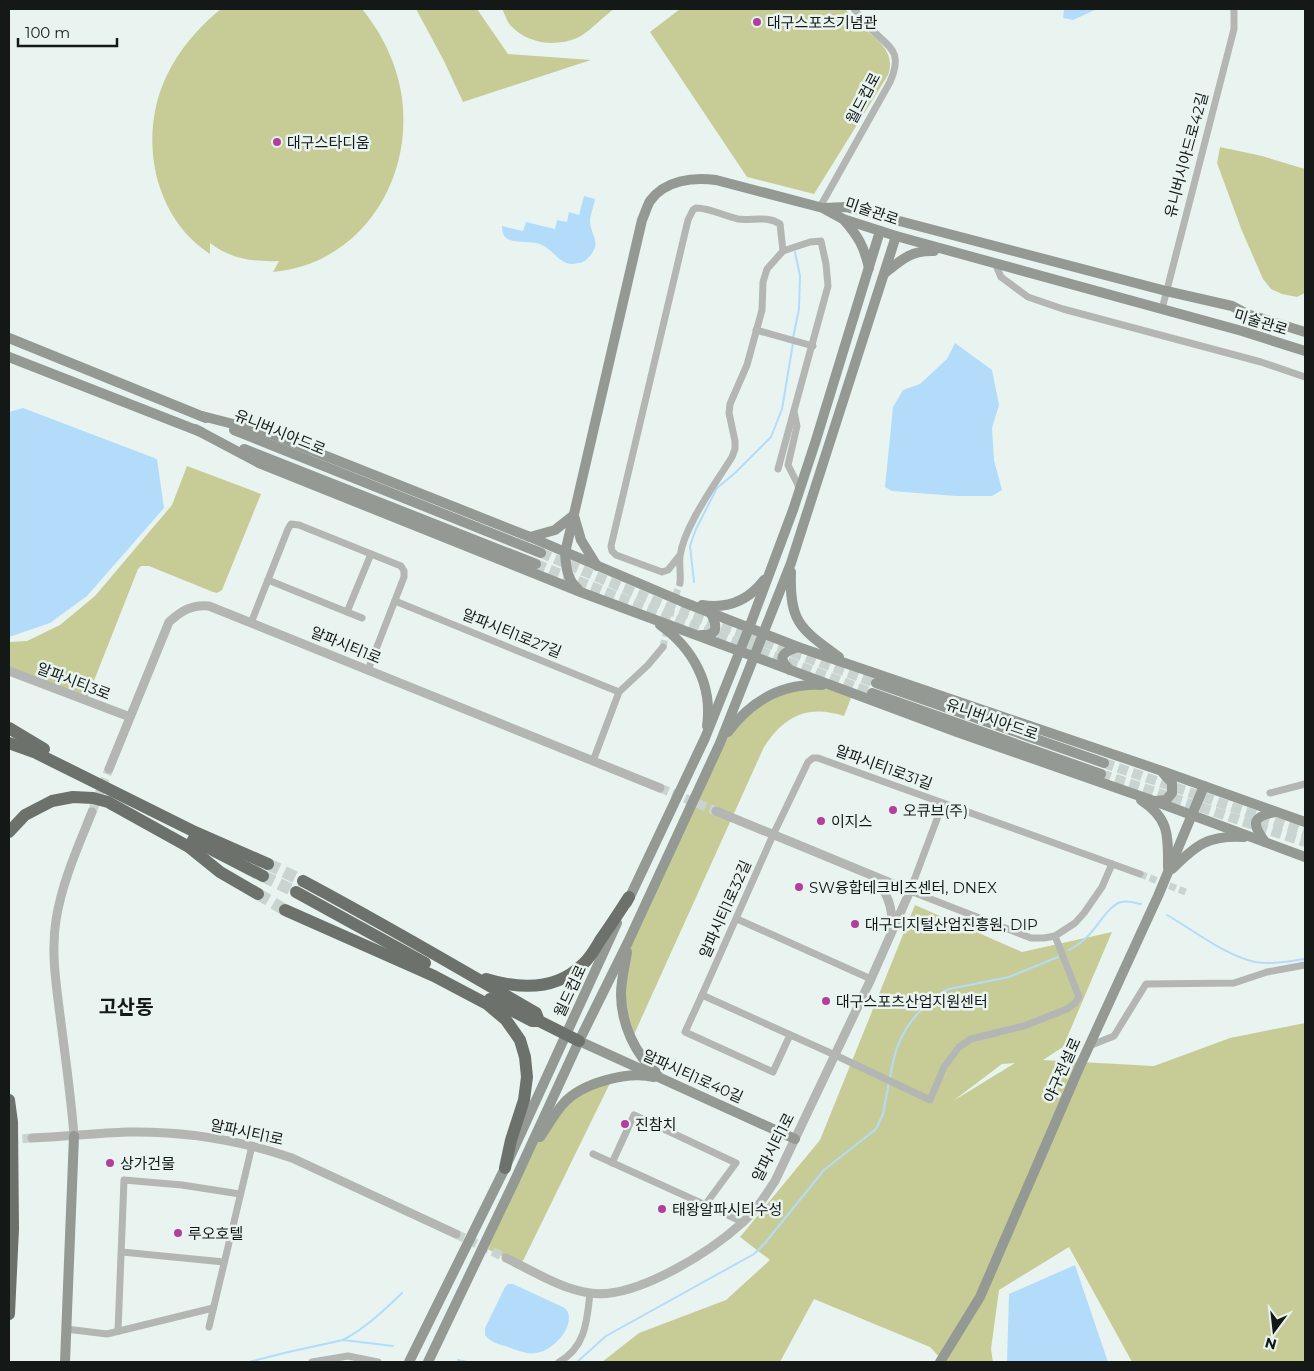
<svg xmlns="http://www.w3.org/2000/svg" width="1314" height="1371" viewBox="0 0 1314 1371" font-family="Montserrat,'Noto Sans KR',sans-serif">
	<rect width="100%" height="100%" fill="#e9f4f1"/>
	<g fill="#c7cc97" fill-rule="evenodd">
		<path d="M221 9H362C382 33 398 66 402 98 413 182 360 264 273 272L279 261C252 262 231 259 210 243V254C153 217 138 137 166 77 178 51 199 26 221 9Z"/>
		<path d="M416 9H477L508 54 591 60 463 102 444 61Z"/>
		<path d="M502 9H614C604 16 587 34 577 38 555 47 528 44 511 26 507 22 505 14 502 9Z"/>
		<path d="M680 9H845C850 14 854 19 859 24 874 38 897 50 888 75L814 194 747 177 650 32Z"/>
		<path d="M1220 147 1262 156 1305 169V293L1297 297 1282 294 1271 289 1263 279 1242 231 1217 163Z"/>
		<path d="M187 466 261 494 222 590 217 593 213 592 149 566H141L138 569 86 701 9 671V642L27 641 60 625 95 596 172 505Z"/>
		<path d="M807 684 853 693 844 716C808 704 784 716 764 747L632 1039 622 1015 627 949 720 743 751 707Z"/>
		<path d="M915 905 1022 952 1112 932 1063 1047 1043 1060 1154 1066 1230 1038 1305 1023V1362H1132L1069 1247 999 1290 991 1349 993 1362H944L930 1347 814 1299 780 1362H602L639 1333 726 1300 770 1260 740 1237 820 1140ZM1015 1063 953 1101 1002 1064Z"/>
		<path d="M612 1079 521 1265 483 1247 523 1163 563 1103Z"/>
	</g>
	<g fill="#b3dcfb">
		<path d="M1064 9H1097L1073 20 1063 18Z"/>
		<path d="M584 196 595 199C594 206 590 215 590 222 591 236 603 243 588 258 585 261 582 263 578 263 560 268 556 251 542 245 529 238 501 249 502 226L523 231 526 222 555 229 557 220 567 222 569 212 579 215Z"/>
		<path d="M955 343 992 370 999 405 992 428 994 460 1002 490 992 496H956L892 491 885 487 893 407 903 390 920 384 947 359Z"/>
		<path d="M23 408 157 459 164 508 87 596 50 623 9 637V412Z"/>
		<path d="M1075 1265 1108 1362H1007L1009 1294Z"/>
		<path d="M508 1284H513L565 1308C579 1323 553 1352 536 1353 526 1355 515 1349 505 1346 498 1344 490 1342 485 1335V1328L505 1287Z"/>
	</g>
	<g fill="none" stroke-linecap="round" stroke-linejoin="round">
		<g stroke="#b3dcfb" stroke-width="2">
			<path d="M793 338 799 309 800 276 795 252"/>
			<path d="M694 582 690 546 696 529 717 488 735 473 771 437 782 409 793 343"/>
			<path d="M1167 915C1193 930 1226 956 1255 962 1272 965 1289 961 1305 959"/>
			<path d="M1069 950C1076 946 1082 942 1088 936 1097 927 1109 905 1121 902 1128 900 1135 903 1141 904"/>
			<path d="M890 1078C892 1066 894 1054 899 1043 907 1023 928 998 949 989L1009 977 1058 957"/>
			<path d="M343 1340C366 1328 383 1311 402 1293"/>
			<path d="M458 1360 468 1362"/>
			<path d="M249 1362 284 1353 343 1340 393 1346"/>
			<path d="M577 1362 606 1336 754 1254 765 1243 824 1170 876 1129 883 1114 889 1082"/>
		</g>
		<g stroke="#c9d3d0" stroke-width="7" stroke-dasharray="7 3.5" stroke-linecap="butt">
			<path d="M663 647 673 603 680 583"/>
			<path d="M1140 874 1188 893"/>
		</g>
		<g stroke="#c9d3d0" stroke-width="9" stroke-dasharray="9 4.5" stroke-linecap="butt">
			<path d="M660 788 716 811"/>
			<path d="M92 812 109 769"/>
			<path d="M9 1140 32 1138"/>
			<path d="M456 1234 506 1258"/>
		</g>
		<g stroke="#c9d3d0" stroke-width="10" stroke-dasharray="10 5" stroke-linecap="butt">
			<path d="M541 553 671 608 876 683"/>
			<path d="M536 564 668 617 872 693"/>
			<path d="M1104 763 1305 832"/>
			<path d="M1101 774 1305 842"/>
		</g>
		<g stroke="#c9d3d0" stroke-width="12" stroke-dasharray="12 6" stroke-linecap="butt">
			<path d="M268 864 303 881"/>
			<path d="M263 876 296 892"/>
			<path d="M258 894 285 910"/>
		</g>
		<g stroke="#b3b6b3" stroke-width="7">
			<path d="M820 207 890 82C904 50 889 48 869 27 864 22 859 15 854 9"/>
			<path d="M995 263 1001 277 1028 297 1063 309 1261 362 1305 377"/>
			<path d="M1162 309 1234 29V9"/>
			<path d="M756 330 813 346"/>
			<path d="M794 412 797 426 788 465 798 485 799 490"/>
			<path d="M778 469 828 286 826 264 821 241 810 242 783 251"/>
			<path d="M680 555 668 570 662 572 616 555 612 551 611 546 688 220 693 210 696 208C710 208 724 216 738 219 752 221 767 215 780 224L783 251 767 269 763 282 762 310 747 365 730 404 729 413 735 441V449L732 457C716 483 684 526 680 556 679 565 681 574 680 583"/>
			<path d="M268 580 347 612 371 554"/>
			<path d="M395 601 619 692"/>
			<path d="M347 612 362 618"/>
			<path d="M251 623 288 529 291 524 299 525 401 566 404 571V577L368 670"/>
			<path d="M593 761 619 692 648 665 663 647"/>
			<path d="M1270 793 1305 784"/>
			<path d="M943 803 910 891 1031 938H1044L1055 936 1075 923 1084 913 1102 887 1112 864"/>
			<path d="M737 919 871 979"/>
			<path d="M1055 936 1079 997 1075 1003 1067 1009 1024 1026 971 1039 959 1047 944 1067 930 1100 835 1055 702 995 773 835 808 762 813 758H818L1140 874"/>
			<path d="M702 995 685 1032 773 1072 790 1035"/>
			<path d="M1089 1046 1114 1036 1146 984 1234 983 1267 972 1305 965"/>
			<path d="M593 1154 743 1222"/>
			<path d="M612 1163 634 1115 736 1163 705 1205"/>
			<path d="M122 1252 224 1262"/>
			<path d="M209 1327 252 1146"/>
			<path d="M66 1329 107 1334 213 1308"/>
			<path d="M118 1331 124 1180 182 1185 240 1194"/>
			<path d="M312 1362 348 1356 378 1362"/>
			<path d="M559 1362C586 1347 587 1320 590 1293"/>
		</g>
		<g stroke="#b3b6b3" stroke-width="9">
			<path d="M9 671 130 717"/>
			<path d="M109 769 169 622C181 611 192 604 209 606L660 788"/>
			<path d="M874 879C888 892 893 908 892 928"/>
			<path d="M74 1136C71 1096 65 1055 60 1015 56 984 51 951 56 920 62 882 78 847 92 812"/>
			<path d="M32 1138C63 1137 95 1133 127 1132 183 1131 240 1140 292 1158L456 1234"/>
			<path d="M506 1258C533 1271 561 1289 590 1293 635 1300 710 1252 742 1223 756 1211 765 1196 775 1181L871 979 910 891 716 811"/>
		</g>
		<g stroke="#949994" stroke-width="10">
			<path d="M824 208 846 207 1166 291 1232 306 1247 314 1305 332"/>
			<path d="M844 220C858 236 864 246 869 268"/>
			<path d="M885 273C902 259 912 250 934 251"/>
			<path d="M9 338 206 418"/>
			<path d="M9 357 201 432"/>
			<path d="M202 416 268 433 530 537 683 602 798 647 1162 771 1305 822"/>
			<path d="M195 429 259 463 583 593 957 732 1154 801 1305 857"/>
			<path d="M234 430 541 553"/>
			<path d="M244 449 536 564"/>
			<path d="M574 516 581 540 597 566"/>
			<path d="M530 537 555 530 574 515"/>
			<path d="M791 572C789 623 801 629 839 657"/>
			<path d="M578 589C567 580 566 567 565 553L642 220C645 214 647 206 650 201 665 180 693 177 716 180L823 208 843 219 896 236 1242 331 1305 351"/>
			<path d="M702 605C728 609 748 601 764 580"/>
			<path d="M660 625C693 648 713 685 707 726"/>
			<path d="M701 635C720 636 717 624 710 612"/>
			<path d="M790 670C776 657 783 652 798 647"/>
			<path d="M876 683 1104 763"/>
			<path d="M872 693 1101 774"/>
			<path d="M728 732C751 701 782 683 822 685"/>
			<path d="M1141 800C1170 819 1168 836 1168 868"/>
			<path d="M1155 801 1166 800 1172 793V783L1163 773"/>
			<path d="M1265 842C1252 824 1251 817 1275 812"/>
			<path d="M1172 869C1196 845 1208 835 1244 837"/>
			<path d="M627 903 705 738 749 628 793 510 816 440 880 231"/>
			<path d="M627 952C625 965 621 980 621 994 621 1023 635 1055 657 1073"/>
			<path d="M579 1041 795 1139"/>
			<path d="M540 1137C548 1126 554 1114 563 1104 581 1083 627 1071 654 1077"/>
			<path d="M65 1362 74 1136"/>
			<path d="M409 1362 505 1168 617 923"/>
			<path d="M428 1362 515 1180 579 1041 629 940 720 743 791 563 896 236"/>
			<path d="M940 1362 980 1297 1079 1068 1158 896 1204 786"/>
		</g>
		<g stroke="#6c726b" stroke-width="12">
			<path d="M9 728 44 749"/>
			<path d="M9 743 34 752 195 832 268 864"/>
			<path d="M9 832 25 815 52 801 73 797 93 798 108 802 189 847 220 872 258 894"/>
			<path d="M193 840 263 876"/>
			<path d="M303 881C382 923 459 968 536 1013L539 1021 579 1041"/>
			<path d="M296 892 425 963"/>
			<path d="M285 910 434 976 487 1004 506 1020 520 1040 525 1057 527 1077 524 1100 511 1140 505 1168"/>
			<path d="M486 979C519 989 556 991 583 964 591 957 596 947 601 939 611 925 620 911 629 897"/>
			<path d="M490 999 532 1021H539"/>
			<path d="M9 1100 12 1122 13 1229 9 1314"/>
		</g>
	</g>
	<g fill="#b13f9b" stroke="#e9f4f1" stroke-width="2">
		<circle cx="757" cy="22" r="5"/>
		<circle cx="277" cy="142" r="5"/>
		<circle cx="893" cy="810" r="5"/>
		<circle cx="821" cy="821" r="5"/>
		<circle cx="799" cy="887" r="5"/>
		<circle cx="855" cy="924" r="5"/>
		<circle cx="826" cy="1001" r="5"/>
		<circle cx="625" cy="1124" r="5"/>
		<circle cx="110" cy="1163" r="5"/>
		<circle cx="662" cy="1209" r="5"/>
		<circle cx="178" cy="1233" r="5"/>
	</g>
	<g text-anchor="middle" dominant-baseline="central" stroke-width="5" stroke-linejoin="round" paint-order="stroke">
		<g font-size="15" fill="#141817" stroke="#e9f4f1" text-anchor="start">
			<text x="767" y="22">대구스포츠기념관</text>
			<text x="287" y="142">대구스타디움</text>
			<text x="903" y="810">오큐브(주)</text>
			<text x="831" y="821">이지스</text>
			<text x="809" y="887">SW융합테크비즈센터, DNEX</text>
			<text x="865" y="924">대구디지털산업진흥원, DIP</text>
			<text x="836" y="1001">대구스포츠산업지원센터</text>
			<text x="635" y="1124">진참치</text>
			<text x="120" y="1163">상가건물</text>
			<text x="672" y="1209">태왕알파시티수성</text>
			<text x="188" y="1233">루오호텔</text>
		</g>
		<g font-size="15" fill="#141817" stroke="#e9f4f1">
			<text transform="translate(863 98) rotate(-62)">월드컵로</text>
			<text transform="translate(1186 155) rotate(-75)">유니버시아드로42길</text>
			<text transform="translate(872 211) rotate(19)">미술관로</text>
			<text transform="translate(1261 322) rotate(17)">미술관로</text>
			<text transform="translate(280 432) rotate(22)">유니버시아드로</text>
			<text transform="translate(512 633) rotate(22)">알파시티1로27길</text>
			<text transform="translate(346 645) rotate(22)">알파시티1로</text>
			<text transform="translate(74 681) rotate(21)">알파시티3로</text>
			<text transform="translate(992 719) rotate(19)">유니버시아드로</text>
			<text transform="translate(884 767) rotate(20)">알파시티1로31길</text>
			<text transform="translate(725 909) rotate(-66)">알파시티1로32길</text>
			<text transform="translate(570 991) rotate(-65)">월드컵로</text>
			<text transform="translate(1062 1070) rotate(-66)">야구전설로</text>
			<text transform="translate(693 1076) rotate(24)">알파시티1로40길</text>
			<text transform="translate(247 1132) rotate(12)">알파시티1로</text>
			<text transform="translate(773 1147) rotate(-63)">알파시티1로</text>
		</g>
		<g font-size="20" font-weight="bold" fill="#141817" stroke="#e9f4f1">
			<text x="126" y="1007">고산동</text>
		</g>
	</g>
	<rect width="1314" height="1371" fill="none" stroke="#141817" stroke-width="20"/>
	<g transform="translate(1274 1331) rotate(195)" stroke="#e9f4f1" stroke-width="4" paint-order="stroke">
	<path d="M0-4L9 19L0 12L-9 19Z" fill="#141817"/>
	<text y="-8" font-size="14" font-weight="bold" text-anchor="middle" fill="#141817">N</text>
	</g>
	<path d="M18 38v8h99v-8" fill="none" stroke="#141817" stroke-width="2.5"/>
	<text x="25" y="38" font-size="15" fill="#141817" stroke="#e9f4f1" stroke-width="4" paint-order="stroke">100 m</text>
</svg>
